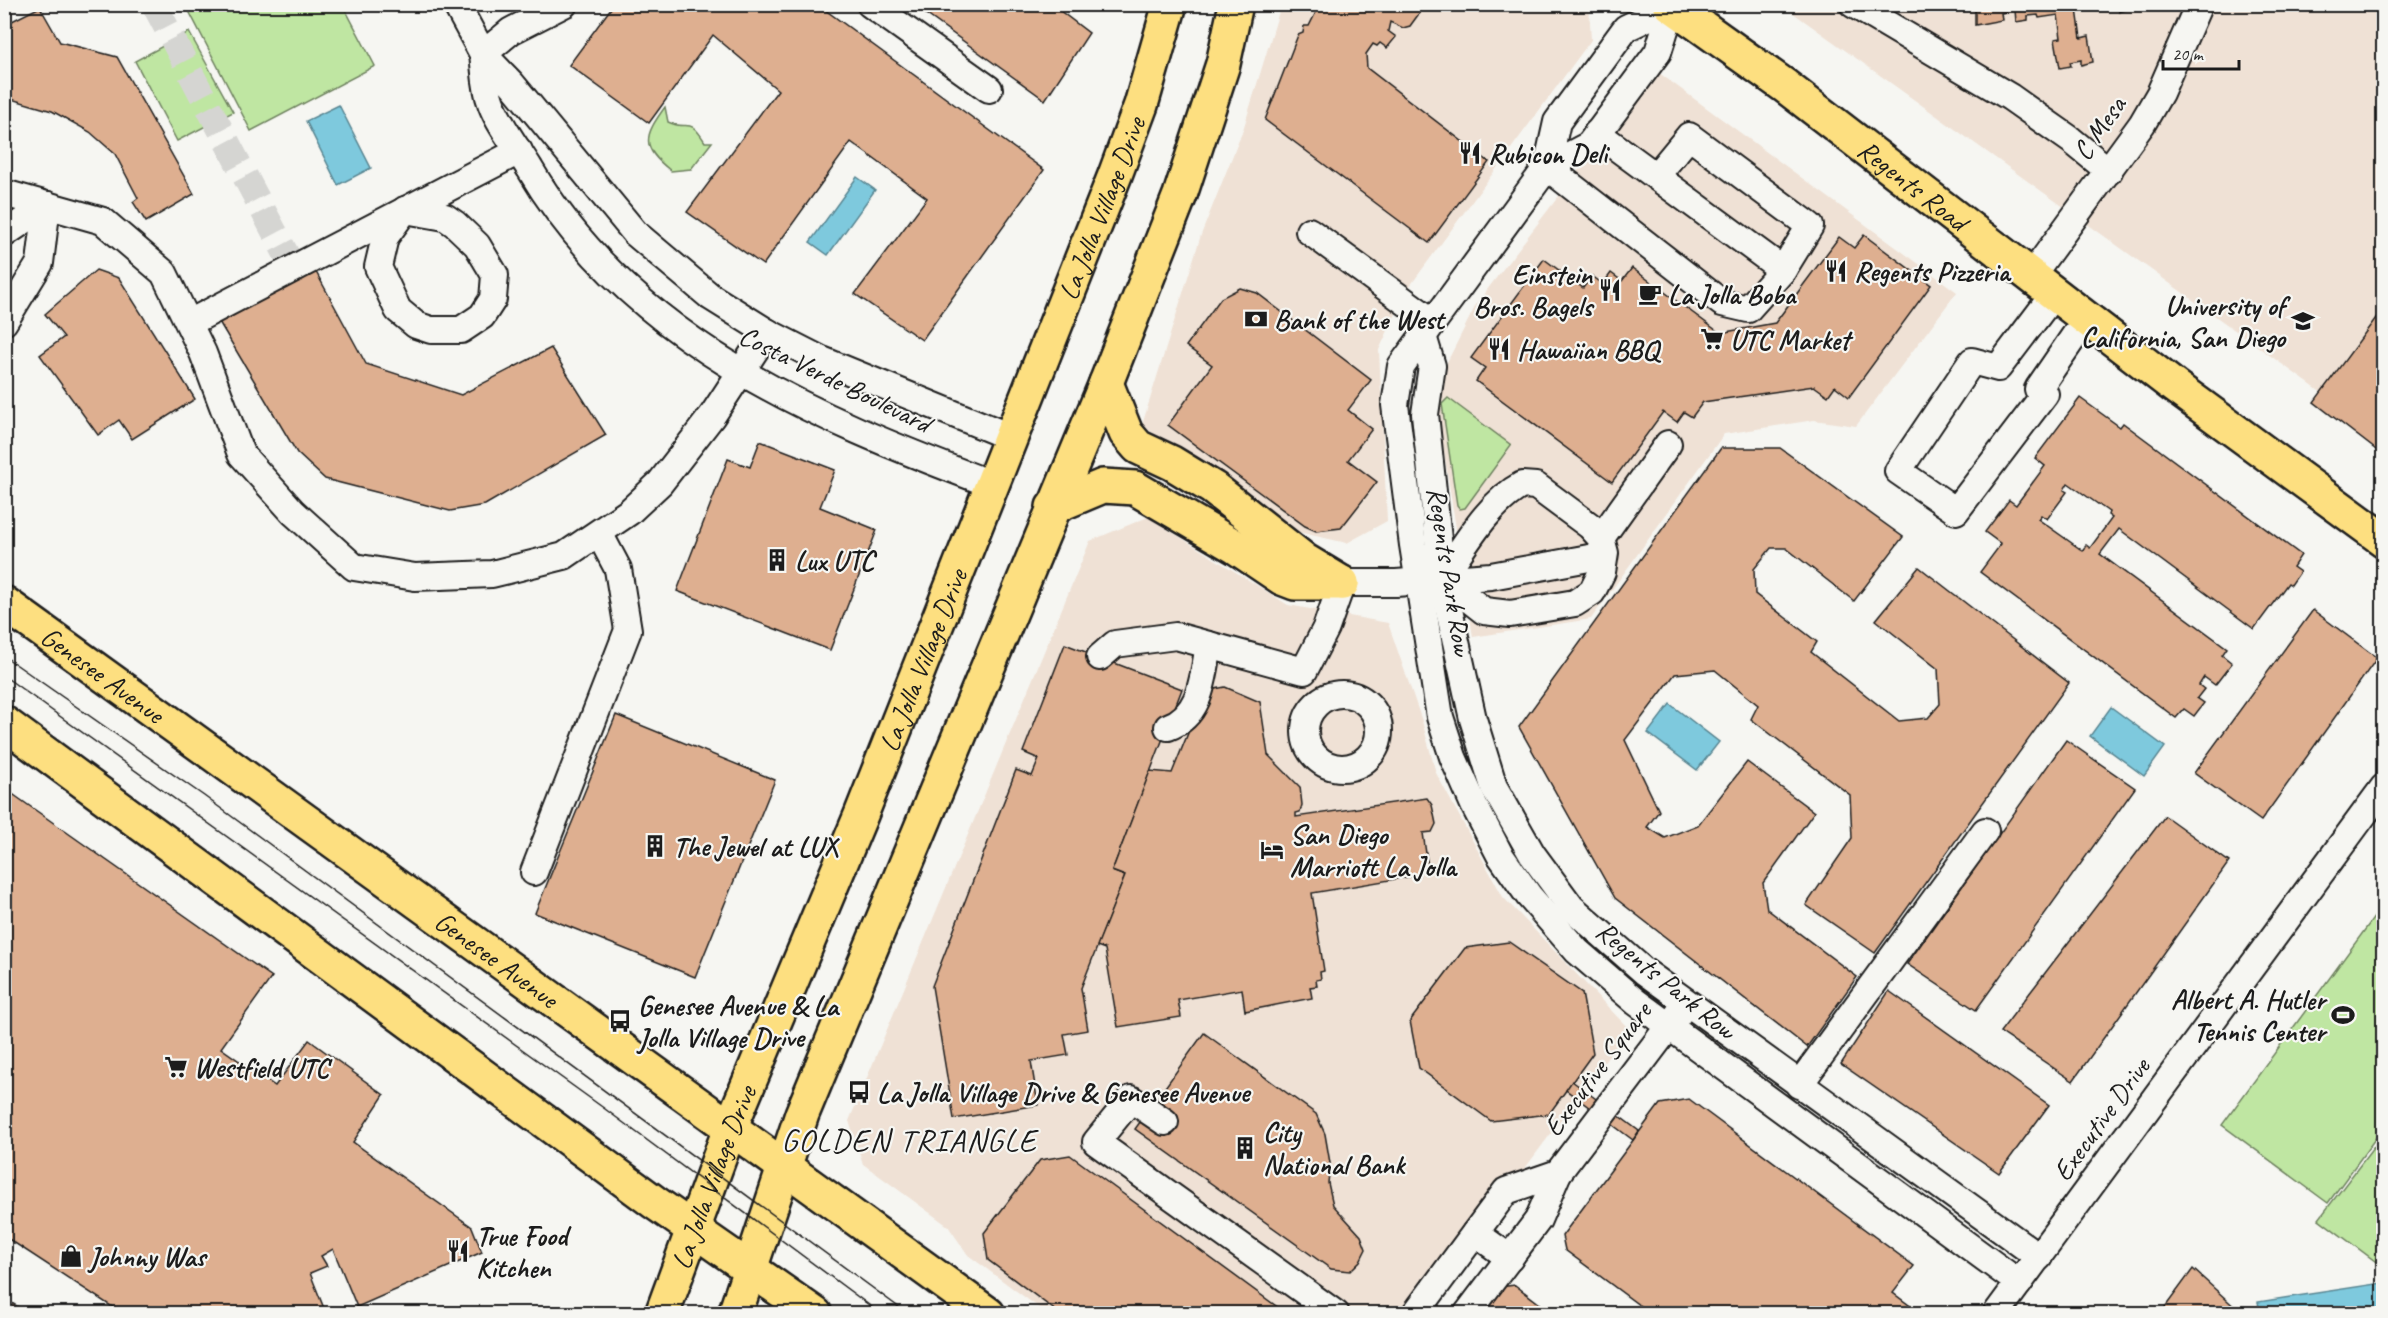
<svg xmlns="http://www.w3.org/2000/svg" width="2388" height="1318" viewBox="0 0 2388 1318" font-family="Caveat,sans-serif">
	<rect width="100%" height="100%" fill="#f6f6f2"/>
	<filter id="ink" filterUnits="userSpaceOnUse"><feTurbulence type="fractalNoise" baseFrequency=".0167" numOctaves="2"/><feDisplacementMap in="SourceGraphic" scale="12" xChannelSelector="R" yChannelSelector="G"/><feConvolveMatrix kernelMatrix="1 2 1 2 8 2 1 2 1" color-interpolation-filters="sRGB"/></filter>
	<g filter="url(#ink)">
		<g fill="#efe1d5">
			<path d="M1281 5H1589L1591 40 1407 290 1379 350 1387 521 1347 543 1289 530 1142 425 1201 235 1243 130Z"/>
			<path d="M1782 5H2383V437L2061 205Z"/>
			<path d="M1655 70 1957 292 1856 426 1814 420 1724 434 1591 619 1473 637 1434 388 1477 303Z"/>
			<path d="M1148 517 1288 605 1388 623 1422 721 1436 773 1503 897 1629 1029 1417 1313H1046L968 1255 948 1226 863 1164 849 1121 1090 541Z"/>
		</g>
		<g fill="#bfe6a2" stroke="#6e815f" stroke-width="1.5">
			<path d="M197 4 343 5 375 66 251 131 188 9Z"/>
			<path d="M189 32 233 112 177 141 135 61Z"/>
			<path d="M665 107 668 122C689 132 688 115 705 142H712L691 169 671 171C640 147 644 136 665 107Z"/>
			<path d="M1448 398 1511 445 1465 508 1460 509 1457 505 1442 404Z"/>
			<path d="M2383 905V1128L2328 1203 2222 1125Z"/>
			<path d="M2383 1135V1267L2319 1219Z"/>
		</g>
		<g fill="#7ec9dd" stroke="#578490" stroke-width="1.5">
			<path d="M339 105 371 168 338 185 306 121Z"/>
			<path d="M857 177 875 190 828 255 810 242Z"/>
			<path d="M1670 704 1719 742 1697 770 1648 733Z"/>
			<path d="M2111 707 2165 747 2144 776 2090 736Z"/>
			<path d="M2382 1283 2383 1313H2260L2258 1302Z"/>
		</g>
		<g fill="#deaf90" stroke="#1c1c1c" stroke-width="1.5" fill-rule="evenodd">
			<path d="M614 4H817L1044 170 922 340 855 294 927 198 851 142 763 265 687 212 778 90 713 35 649 123 569 65Z"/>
			<path d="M912 4H1051L1089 33 1045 100Z"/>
			<path d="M1315 4H1426L1410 26 1403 28 1390 22 1388 31 1396 37 1387 48 1380 43 1377 46 1373 44 1366 54 1367 68 1489 162 1429 243 1265 120 1298 35 1303 33 1304 26H1309L1316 12Z"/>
			<path d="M1975 4H2084L2085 7 2077 9 2081 38 2089 36 2093 62 2081 65V60L2070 62 2071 66 2060 68 2055 39 2061 38 2058 15 2039 18 2038 15 2028 16V20L2016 22 2015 10 2001 13 2002 20 1975 25Z"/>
			<path d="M2118 4H2153L2154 7 2142 9 2141 5 2119 12Z"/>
			<path d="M40 7 60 42 117 57 194 194 146 222 133 202 138 198 115 154 90 132 52 111 4 97V25Z"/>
			<path d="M1864 235 1931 285 1849 397 1835 386 1828 396 1814 386 1703 402 1692 417 1684 412 1677 422 1663 412 1612 482 1476 381 1485 368 1471 358 1544 259 1583 288 1592 276 1603 284 1611 273 1622 281 1632 268 1720 333 1775 323 1839 237 1854 248Z"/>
			<path d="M96 270 119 278 195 399 132 439 119 420 98 435 40 355 64 337 45 314Z"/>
			<path d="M316 272 366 364 461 395 551 348 606 435 485 505 450 511 325 479 297 453 218 320Z"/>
			<path d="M1240 288 1257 293 1371 380 1348 410 1372 429 1348 460 1377 482 1341 528 1316 531 1305 526 1168 425 1212 365 1186 346 1221 298Z"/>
			<path d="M2384 307V456L2314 402Z"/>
			<path d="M2080 398 2120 427 2123 423 2301 555 2293 567 2300 572 2291 585 2288 583 2254 629 2119 529 2100 554 2227 648 2222 655 2232 663 2215 685 2204 677 2199 685 2204 689 2197 698 2204 703 2194 716 2184 709 2176 718 1980 572 2001 544 1985 532 2009 500 2016 505 2045 466 2035 458ZM2068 483 2109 512 2108 515 2112 518 2090 548 2086 545 2083 551 2038 519 2041 515 2047 519 2067 492 2064 490Z"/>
			<path d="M760 441 835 470 820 507 877 530 830 650 677 591 728 459 750 467Z"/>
			<path d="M1721 448H1780L1903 537 1854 601 1786 548H1771L1754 569 1755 594 1817 642 1811 652 1899 721 1928 718 1940 704 1938 669 1876 620 1919 567 2069 683 1875 953 1806 905 1852 838 1850 795 1751 719 1758 705 1715 670 1675 674 1625 740 1659 811 1647 827 1665 838 1698 825 1747 762 1814 812 1763 883 1767 909 1857 977 1807 1047 1615 898 1519 727Z"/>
			<path d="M2313 610 2377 658 2261 821 2194 773Z"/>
			<path d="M1065 644 1182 689 1112 871 1125 876 1081 988 1088 1030 1064 1034 1068 1055 1031 1061 1038 1105 954 1119 932 986 1016 770 1032 776 1039 759 1023 752Z"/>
			<path d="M1225 687 1260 702 1268 755 1300 787 1302 805 1300 812 1296 813V817L1427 798 1432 805 1436 824 1432 832 1423 833 1428 867 1419 869 1420 875 1312 893 1324 971 1320 972 1321 979 1316 980 1317 986 1310 987 1312 998 1245 1011 1242 989 1178 1000 1181 1017 1118 1027 1105 949 1097 946 1125 876 1112 871 1150 771 1172 773 1205 691Z"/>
			<path d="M616 715 775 780 695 977 535 913Z"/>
			<path d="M2066 740 2135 788 1976 1010 1907 964Z"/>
			<path d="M4 788 272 977 221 1048 275 1086 309 1040 384 1095 353 1142 472 1227 482 1252 357 1307 333 1249 321 1256 327 1266 310 1273 325 1311 320 1314H123L4 1236Z"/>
			<path d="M2165 816 2229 862 2073 1081 2000 1032Z"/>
			<path d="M1509 942 1582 993 1593 1053 1549 1114 1491 1121 1419 1068 1410 1021 1465 948Z"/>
			<path d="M1889 991 2049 1105 1999 1173 1841 1064Z"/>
			<path d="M1204 1033 1316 1114 1325 1134 1330 1163 1328 1183 1333 1205 1361 1236 1366 1249 1360 1261 1350 1271 1331 1269 1135 1129Z"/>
			<path d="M1572 1081 1639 1131 1633 1140 1566 1090Z"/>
			<path d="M1689 1099 1914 1266 1893 1293 1913 1308 1909 1314H1651L1565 1250 1562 1236 1660 1104Z"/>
			<path d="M1070 1155 1287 1314H1060L988 1260 984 1233 1040 1160Z"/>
			<path d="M2193 1269 2239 1311V1314H2160Z"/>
			<path d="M1515 1285 1553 1314H1479L1492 1288Z"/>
			<path d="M4 1298 29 1314H4Z"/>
		</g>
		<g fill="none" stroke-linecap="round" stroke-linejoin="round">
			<path stroke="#d5d5d2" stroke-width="26" stroke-dasharray="26 13" stroke-linecap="butt" d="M154 4 294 269"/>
			<g stroke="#1c1c1c" stroke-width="30">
				<g id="minor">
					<path d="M456 4 483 54 512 84 635 233 711 297 767 332 822 360 1010 437"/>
					<path d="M870 4 989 89"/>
					<path d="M1673 4 1658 52 1589 145 1547 167 1401 366 1395 405 1413 545 1440 717 1453 757 1474 805 1500 855 1529 896 1577 951 1636 1002 2019 1283"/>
					<path d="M1853 4 2010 97 2071 140 2109 171"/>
					<path d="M483 54C485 69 485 88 491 103 499 125 517 148 530 169 631 341 813 417 991 484"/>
					<path d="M483 54 511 31 564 4"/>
					<path d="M1547 167 1722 303 1748 309 1783 270 1597 133"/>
					<path d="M1547 167 1557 122 1626 28 1672 6"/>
					<path d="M1656 176 1689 136 1810 226 1783 270"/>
					<path d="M4 193 103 221 164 273 203 353 241 454 293 512 354 567 415 577 492 574 564 556 629 512 660 483 712 416 767 332"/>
					<path d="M405 210 445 217 455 224 477 245 495 275 493 299 482 316 461 330H431L416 325 398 310 378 267 385 237Z"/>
					<path d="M1309 231 1433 322"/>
					<path d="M4 234 47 205"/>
					<path d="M2032 275 2142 124 2160 93 2199 4"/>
					<path d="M2054 294 1998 368 1972 361 1898 471 1956 511 2045 394 2038 389 2086 319"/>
					<path d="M4 322 40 263 47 205"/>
					<path d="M189 323 519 151"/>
					<path d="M1423 336 1432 366 1425 414 1442 578 1473 719 1494 787 1532 854 1571 907 1645 972 2039 1257"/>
					<path d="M1522 485 1536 486 1590 526 1601 538 1605 553 1602 572 1592 592 1575 603 1510 614 1484 611 1442 578C1464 547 1488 503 1522 485Z"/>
					<path d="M1601 538 1668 444"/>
					<path d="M1100 657 1115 644 1176 636 1304 671 1326 628 1342 583H1396L1491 576 1589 558"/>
					<circle cx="1342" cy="731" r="37"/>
					<path d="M1168 727C1202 715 1203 676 1209 645"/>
					<path d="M534 872 628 630 618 569 600 535"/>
					<path d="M1799 1085 1985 831"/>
					<path d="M1165 1122 1131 1099 1096 1142 1336 1314"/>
					<path d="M1475 1233 1510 1258"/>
					<path d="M1415 1314 1506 1191 1558 1173"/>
					<path d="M1467 1314 1538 1220 1558 1173 1679 1013"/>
					<path d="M1996 1314 2384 787"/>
				</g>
			</g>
			<g stroke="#1c1c1c" stroke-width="38">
				<g id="major">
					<path id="s1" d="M1670 4 1785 86 2174 386 2384 540"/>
					<path d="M1106 383 1126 433 1138 447 1172 463 1213 488 1304 560 1342 583"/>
					<path d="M1053 507 1103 486 1135 488 1236 547 1282 578 1295 583H1342"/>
					<path id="s2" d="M4 603 988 1314"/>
					<path d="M4 723 654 1202 815 1314"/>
					<path id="s3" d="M662 1314 731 1126 861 815 1115 175 1141 105 1170 4"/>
					<path d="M735 1314 802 1114 1106 383 1180 195 1223 64 1236 4"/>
				</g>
			</g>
			<use href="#minor" stroke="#f6f6f2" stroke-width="26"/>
			<use href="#major" stroke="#fddf80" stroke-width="33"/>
			<g stroke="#1c1c1c" stroke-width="1.5">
				<path d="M4 656 204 796 908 1314"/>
				<path d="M4 676 605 1109 881 1314"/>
			</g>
		</g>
	</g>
	<defs>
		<g id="restaurant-bare" transform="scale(1.8)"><path d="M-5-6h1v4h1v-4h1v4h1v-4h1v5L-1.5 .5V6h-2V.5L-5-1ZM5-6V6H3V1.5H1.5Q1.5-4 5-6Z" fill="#1c1c1c" stroke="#f6f6f2" stroke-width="2.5" paint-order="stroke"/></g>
		<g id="cafe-bare" transform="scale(1.8)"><path d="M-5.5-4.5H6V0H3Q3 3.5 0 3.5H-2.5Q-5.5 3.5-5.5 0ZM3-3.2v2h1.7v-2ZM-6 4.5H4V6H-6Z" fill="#1c1c1c" stroke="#f6f6f2" stroke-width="2.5" paint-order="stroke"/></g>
		<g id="bank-bare" transform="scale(1.8)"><path d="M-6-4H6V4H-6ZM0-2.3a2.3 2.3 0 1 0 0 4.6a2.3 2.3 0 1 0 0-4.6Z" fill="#1c1c1c" stroke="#f6f6f2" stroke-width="2.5" paint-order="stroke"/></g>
		<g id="university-bare" transform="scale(1.8)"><path d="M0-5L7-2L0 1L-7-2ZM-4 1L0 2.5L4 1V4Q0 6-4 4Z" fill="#1c1c1c" stroke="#f6f6f2" stroke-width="2.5" paint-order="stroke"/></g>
		<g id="supermarket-bare" transform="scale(1.8)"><path d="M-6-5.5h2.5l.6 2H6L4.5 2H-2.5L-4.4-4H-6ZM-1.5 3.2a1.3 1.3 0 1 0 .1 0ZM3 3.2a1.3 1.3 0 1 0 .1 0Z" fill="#1c1c1c" stroke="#f6f6f2" stroke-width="2.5" paint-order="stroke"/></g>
		<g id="building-bare" transform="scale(1.8)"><path d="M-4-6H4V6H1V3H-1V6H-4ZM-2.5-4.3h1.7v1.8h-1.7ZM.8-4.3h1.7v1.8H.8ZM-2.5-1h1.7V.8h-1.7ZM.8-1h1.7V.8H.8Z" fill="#1c1c1c" stroke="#f6f6f2" stroke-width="2.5" paint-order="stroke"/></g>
		<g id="hotel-bare" transform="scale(1.8)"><path d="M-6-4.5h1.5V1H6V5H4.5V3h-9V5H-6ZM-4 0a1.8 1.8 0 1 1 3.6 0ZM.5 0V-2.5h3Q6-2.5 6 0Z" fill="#1c1c1c" stroke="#f6f6f2" stroke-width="2.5" paint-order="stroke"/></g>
		<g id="stadium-bare" transform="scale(1.8)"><path d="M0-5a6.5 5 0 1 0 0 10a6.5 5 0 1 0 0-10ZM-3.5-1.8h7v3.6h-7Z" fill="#1c1c1c" stroke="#f6f6f2" stroke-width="2.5" paint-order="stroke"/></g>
		<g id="bus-bare" transform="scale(1.8)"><path d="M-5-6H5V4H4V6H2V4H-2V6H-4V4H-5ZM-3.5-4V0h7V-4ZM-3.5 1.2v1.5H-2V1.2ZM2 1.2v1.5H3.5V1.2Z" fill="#1c1c1c" stroke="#f6f6f2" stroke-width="2.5" paint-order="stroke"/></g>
		<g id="shop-bare" transform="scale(1.8)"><path d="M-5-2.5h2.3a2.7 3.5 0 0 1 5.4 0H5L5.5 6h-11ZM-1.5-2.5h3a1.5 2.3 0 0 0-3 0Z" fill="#1c1c1c" stroke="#f6f6f2" stroke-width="2.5" paint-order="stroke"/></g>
	</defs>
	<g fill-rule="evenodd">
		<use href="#restaurant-bare" x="1470" y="153"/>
		<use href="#restaurant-bare" x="1836" y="271"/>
		<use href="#restaurant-bare" x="1610" y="290"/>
		<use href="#cafe-bare" x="1650" y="294"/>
		<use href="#bank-bare" x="1256" y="319"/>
		<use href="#university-bare" x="2303" y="321"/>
		<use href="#supermarket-bare" x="1712" y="339"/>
		<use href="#restaurant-bare" x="1499" y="349"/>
		<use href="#building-bare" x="777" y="560"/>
		<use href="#building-bare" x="655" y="846"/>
		<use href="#hotel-bare" x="1272" y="850"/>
		<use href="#stadium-bare" x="2343" y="1015"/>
		<use href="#bus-bare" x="620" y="1021"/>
		<use href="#supermarket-bare" x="176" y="1067"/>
		<use href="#bus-bare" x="859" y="1092"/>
		<use href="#building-bare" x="1245" y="1148"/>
		<use href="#restaurant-bare" x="458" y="1251"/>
		<use href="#shop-bare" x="71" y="1256"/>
	</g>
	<g text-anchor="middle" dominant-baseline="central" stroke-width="4.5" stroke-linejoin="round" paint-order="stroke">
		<g font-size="28" fill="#1c1c1c" stroke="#f6f6f2">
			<text transform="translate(2099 128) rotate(-55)">C Mesa</text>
			<text stroke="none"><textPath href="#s1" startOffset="303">Regents Road</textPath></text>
			<text stroke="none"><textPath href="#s3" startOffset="1190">La Jolla Village Drive</textPath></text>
			<text transform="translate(835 379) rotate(26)">Costa Verde Boulevard</text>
			<text transform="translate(1450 571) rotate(81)">Regents Park Row</text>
			<text stroke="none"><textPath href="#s3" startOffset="704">La Jolla Village Drive</textPath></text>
			<text stroke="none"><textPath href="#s2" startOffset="122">Genesee Avenue</textPath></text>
			<text stroke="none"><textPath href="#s2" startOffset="608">Genesee Avenue</textPath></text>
			<text transform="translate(1666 980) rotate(39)">Regents Park Row</text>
			<text transform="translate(1597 1069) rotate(-53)">Executive Square</text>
			<text transform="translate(2101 1119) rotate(-54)">Executive Drive</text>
			<text stroke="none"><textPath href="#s3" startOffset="146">La Jolla Village Drive</textPath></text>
		</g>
		<g font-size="28" font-weight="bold" fill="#1c1c1c" stroke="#f6f6f2" text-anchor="start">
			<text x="1488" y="153">Rubicon Deli</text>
			<text x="1854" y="271">Regents Pizzeria</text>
			<text x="1592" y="274" text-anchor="end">Einstein<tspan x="1592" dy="32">Bros. Bagels</tspan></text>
			<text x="1668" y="294">La Jolla Boba</text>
			<text x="2285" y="305" text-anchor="end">University of<tspan x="2285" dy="32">California, San Diego</tspan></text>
			<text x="1274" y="319">Bank of the West</text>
			<text x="1730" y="339">UTC Market</text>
			<text x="1517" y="349">Hawaiian BBQ</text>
			<text x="795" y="560">Lux UTC</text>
			<text x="1290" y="834">San Diego<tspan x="1290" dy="32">Marriott La Jolla</tspan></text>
			<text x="673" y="846">The Jewel at LUX</text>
			<text x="2325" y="999" text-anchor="end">Albert A. Hutler<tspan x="2325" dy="32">Tennis Center</tspan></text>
			<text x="638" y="1005">Genesee Avenue &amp; La<tspan x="638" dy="32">Jolla Village Drive</tspan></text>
			<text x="194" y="1067">Westfield UTC</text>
			<text x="877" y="1092">La Jolla Village Drive &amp; Genesee Avenue</text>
			<text x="1263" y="1132">City<tspan x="1263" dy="32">National Bank</tspan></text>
			<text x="476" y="1235">True Food<tspan x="476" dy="32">Kitchen</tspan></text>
			<text x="89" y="1256">Johnny Was</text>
		</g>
		<g font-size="32" letter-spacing="1.5" fill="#1c1c1c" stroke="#f6f6f2">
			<text x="909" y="1140">GOLDEN TRIANGLE</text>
		</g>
	</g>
	<rect width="2388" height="1318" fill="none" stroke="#f6f6f2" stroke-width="24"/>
	<rect x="12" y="12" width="2364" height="1294" fill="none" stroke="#1c1c1c" stroke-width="2" filter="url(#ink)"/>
	<path d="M2163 60v9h76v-9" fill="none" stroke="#1c1c1c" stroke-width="3"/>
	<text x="2172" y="60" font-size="18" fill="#1c1c1c" stroke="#f6f6f2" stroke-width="4.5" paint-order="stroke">20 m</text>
</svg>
